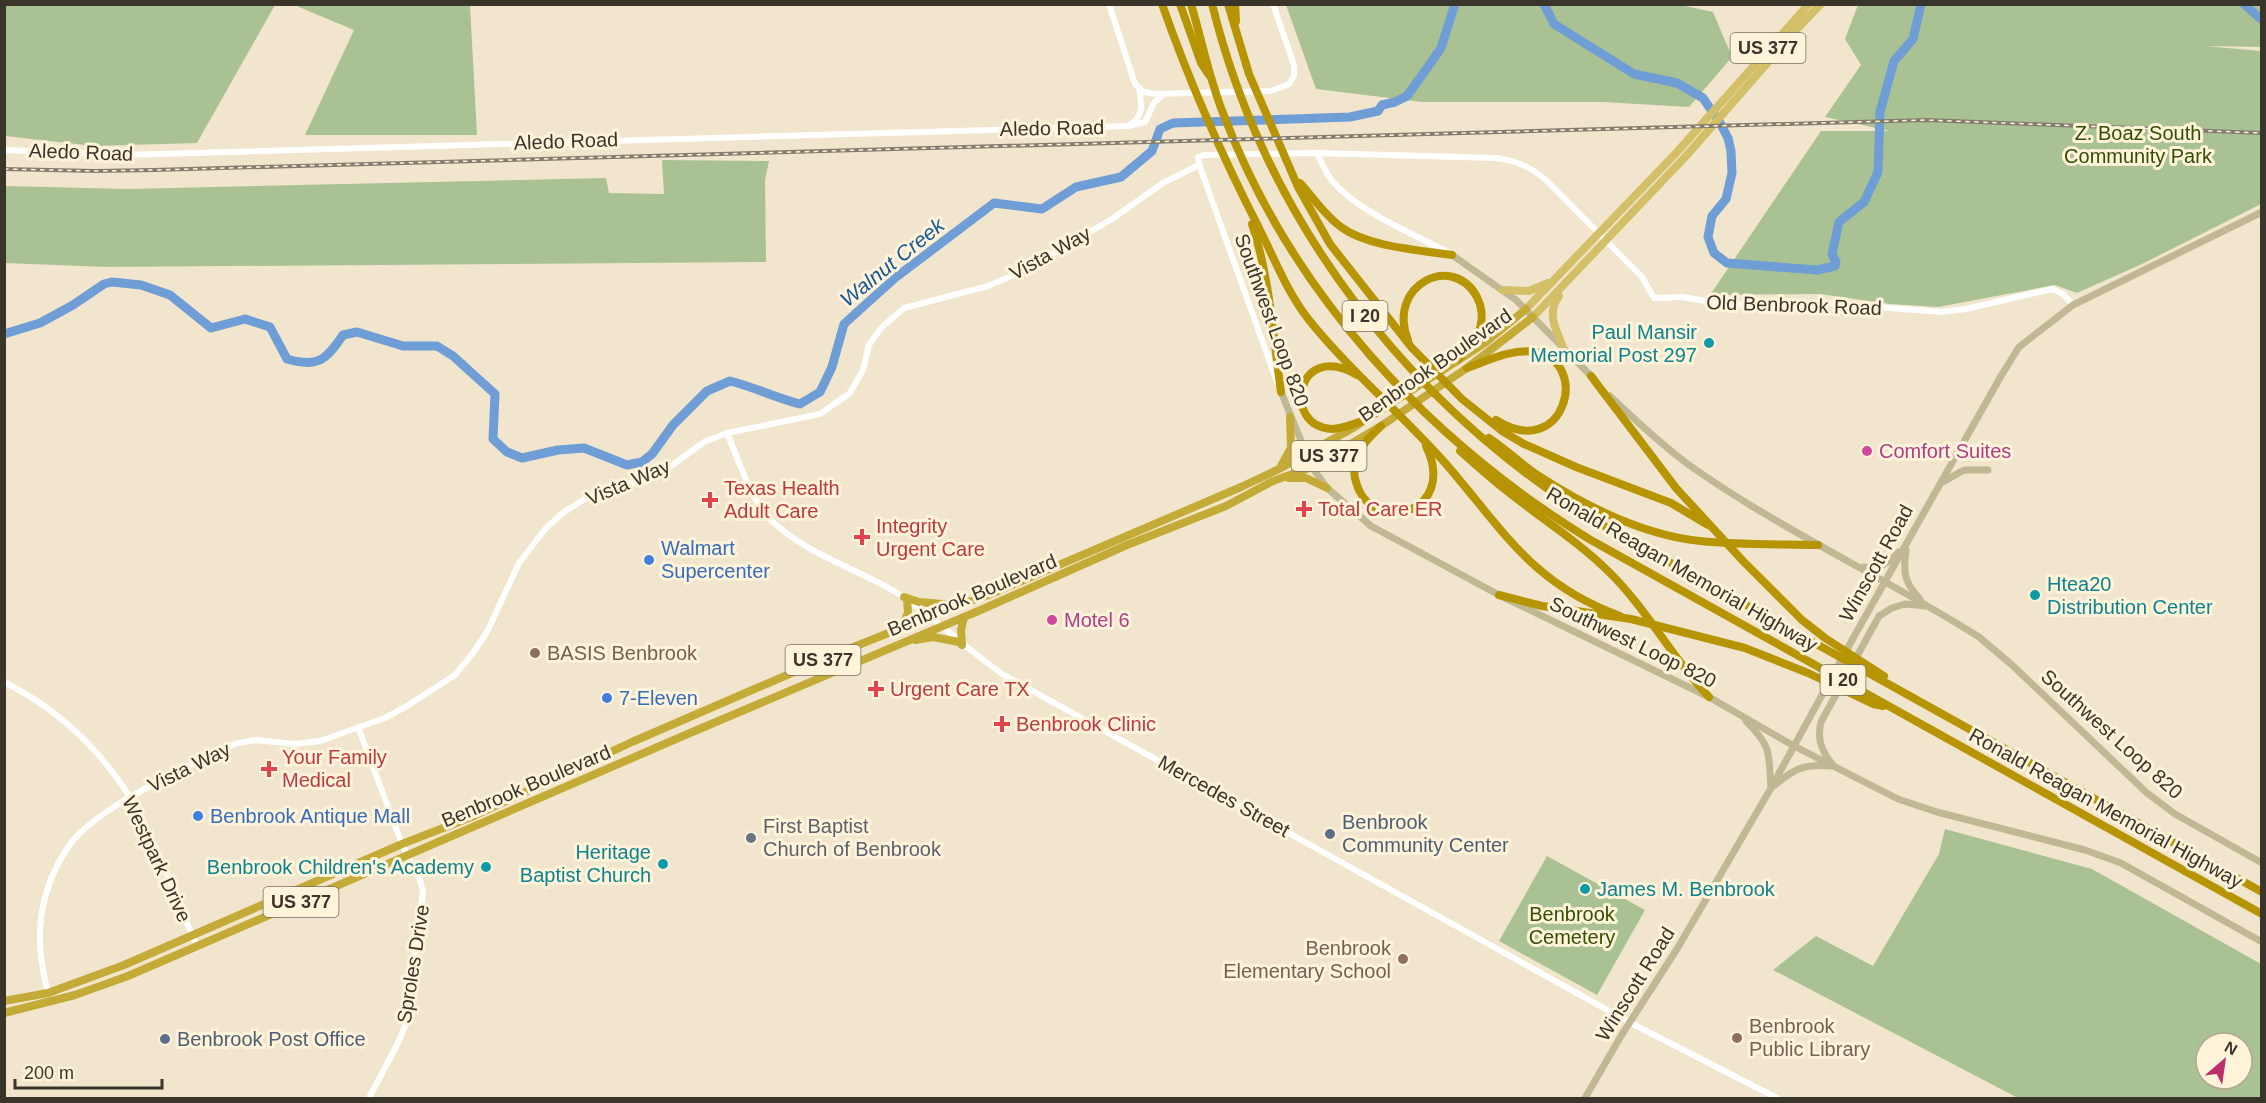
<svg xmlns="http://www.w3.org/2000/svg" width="2266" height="1103" viewBox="0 0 2266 1103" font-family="Helvetica,sans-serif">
	<rect width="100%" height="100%" fill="#f1e6cd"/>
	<g fill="#aac293" fill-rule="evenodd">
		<path d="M4 5 5 4 275 5 197 143 94 146 5 136Z"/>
		<path d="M294 5H470L477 135H305L354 30Z"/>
		<path d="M1286 5H1681L1713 12 1732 57 1689 107 1603 102H1422L1316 89Z"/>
		<path d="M1858 5H2261V47L2205 46 2261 51V204L2142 264 2077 293 2055 285 1938 307 1890 304 1820 294 1710 295 1821 131H1890L1825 117 1861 65 1845 39Z"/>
		<path d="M662 160 769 161 765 180 766 262 107 267 5 263V186L128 189 606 178 609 193 664 194Z"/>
		<path d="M1945 829 2092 869 2261 964V1098H2018L1773 970 1816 936 1873 966 1939 854ZM2206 1043H2242V1079H2206Z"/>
		<path d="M1547 856 1645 910 1597 995 1499 941Z"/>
	</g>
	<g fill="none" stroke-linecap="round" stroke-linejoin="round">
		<g stroke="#6f9dd5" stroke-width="9">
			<path d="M1544 4 1554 24 1634 74 1677 83 1703 98 1720 123 1728 138 1731 151 1732 173 1726 199 1712 216 1708 237 1714 253 1727 263 1817 270 1835 266 1836 262 1832 254 1839 222 1864 202 1878 172 1880 112 1894 61 1913 39 1921 4"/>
			<path d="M2244 4 2262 20"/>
			<path d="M4 334 40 323 73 305 104 284 112 282 141 285 170 295 211 328 245 319 270 327 287 359C318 368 326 360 343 335L357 332 403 346H437L453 356 495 394 493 439 507 452 522 458 558 450 584 448 627 465 642 462 652 454 673 425 707 391 730 381C754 387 776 398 800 404L820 392 832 367 844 324 895 278 994 203 1042 209 1076 187 1121 177 1152 151 1160 129 1173 123 1350 117 1378 111 1382 105 1395 102 1407 96 1425 71 1441 48 1455 4"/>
		</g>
		<g stroke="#fff" stroke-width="6">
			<path d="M1109 4 1135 84 1144 92 1155 94 1271 91 1289 84 1294 76V65L1273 4"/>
			<path d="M1129 125C1144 117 1142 104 1139 89"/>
			<path d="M4 150 123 155 1128 126 1145 122 1154 103 1164 94"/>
			<path d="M1317 153C1321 161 1325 171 1330 178 1354 210 1414 234 1449 253"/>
			<path d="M1277 382 1200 167 1198 157 1204 155 1317 153 1496 158C1518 161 1534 168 1550 184L1642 277 1654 298 1682 297 1723 304 1759 305 1824 303 1942 312 1966 309 2052 289 2063 294 2073 305"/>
			<path d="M727 433C738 459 750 497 769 518 804 554 857 568 899 594 935 617 967 650 1004 675L1629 1022 1777 1098"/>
			<path d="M4 682C64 712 112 760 142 819 163 860 178 904 197 946"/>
			<path d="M358 727 402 844 420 880 423 892 406 1024 398 1043 369 1098"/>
			<path d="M48 993C36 947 36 906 58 864 64 853 70 842 79 834 103 811 131 796 160 781 185 768 211 753 238 743L256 740 295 744 320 741 385 718 407 706 455 675 473 653 487 632 519 563 546 528 564 512 594 493 650 478 674 464 704 442 727 433 820 414 850 393 863 370 869 345 881 328 904 308 988 286 1021 272 1112 219 1163 183 1199 165"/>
		</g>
		<g stroke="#c0b794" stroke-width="7">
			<path d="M1452 255 1516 300 1594 379"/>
			<path d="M1281 392 1312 467 1327 488 1371 526 1499 595 1709 697 1794 746 1898 799 1937 812 2085 850 2121 863 2262 942"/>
			<path d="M1610 396C1635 420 1661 444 1689 465 1781 530 1884 577 1979 637L2012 665 2147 793 2175 814 2262 863"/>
			<path d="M1943 482 1964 470H1988"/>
			<path d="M1906 550C1903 571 1904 583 1920 599"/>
			<path d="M1864 567C1880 570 1888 563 1899 552"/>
			<path d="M1746 721C1773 748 1768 753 1771 788"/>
			<path d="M1832 764C1821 750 1817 739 1821 722L1879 616 1892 608 1905 604 1926 606"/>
			<path d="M1775 785C1795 768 1804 764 1831 766"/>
			<path d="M1585 1098 1621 1036 1677 949 1771 788 1856 633 2001 376 2019 347 2073 305 2262 212"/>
		</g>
		<g stroke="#d3bf68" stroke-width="8">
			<path d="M1503 290 1529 291 1548 283"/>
			<path d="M1559 296C1546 314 1556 329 1563 347"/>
			<path d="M1526 309 1677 152 1809 4"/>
			<path d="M1533 317 1686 156 1796 30 1821 4"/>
		</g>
		<g stroke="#c4aa36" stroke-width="8">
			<path d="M1281 466 1291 448 1290 417"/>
			<path d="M1289 478H1306L1327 488"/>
			<path d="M904 597 919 602 954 605"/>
			<path d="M901 628 908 613 907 599"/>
			<path d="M916 640 933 637 959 642"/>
			<path d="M962 645 961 630 964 617"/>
			<path d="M4 1001 48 993 124 965 402 844 474 816 632 742 831 656 946 610 991 594 1241 487 1279 469 1353 428 1485 343 1526 309"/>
			<path d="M4 1013 75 995 128 976 690 733 983 609 1127 545 1226 506 1273 481 1312 467 1381 426 1467 368 1533 317"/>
		</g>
		<g stroke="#b69404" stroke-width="8">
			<path d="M1162 4C1189 81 1222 156 1259 228 1275 260 1287 292 1309 320 1350 371 1402 414 1446 464 1504 531 1532 584 1620 616"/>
			<path d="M1180 4 1201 63 1209 75"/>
			<path d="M1191 4C1202 41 1209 78 1223 113 1291 293 1427 439 1589 539L2262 914"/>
			<path d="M1212 4C1266 222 1409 406 1599 523L2262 892"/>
			<path d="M1228 4 1249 74 1298 187 1330 244 1412 348 1462 399 1502 431 1524 444 1576 467 1671 503 1708 525"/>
			<path d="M1235 4 1236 21"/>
			<path d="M1300 183C1313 197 1324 215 1341 227 1368 247 1419 250 1452 255"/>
			<path d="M1252 224C1270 278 1273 336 1281 392"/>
			<path d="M1408 340C1386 285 1453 252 1477 297 1482 307 1483 318 1480 328 1476 339 1466 349 1459 359"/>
			<path d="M1467 368C1487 361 1513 348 1535 352 1592 362 1564 463 1496 420"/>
			<path d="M1357 375C1297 339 1280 426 1332 429 1343 429 1358 422 1368 419"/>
			<path d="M1591 376 1676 488 1743 561 1802 620 1825 638 1884 676"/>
			<path d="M1381 426C1375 432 1367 439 1363 446 1356 457 1352 470 1356 482 1371 537 1459 514 1426 446"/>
			<path d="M1489 438C1506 449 1520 463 1536 474 1585 506 1641 535 1700 541 1739 545 1779 544 1818 545"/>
			<path d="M1460 451C1474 463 1488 476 1502 487 1537 516 1577 540 1609 572 1647 609 1672 658 1709 697"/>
			<path d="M1499 595 1542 606 1631 619 1745 648 1808 673 1873 704 1883 706"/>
		</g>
		<g stroke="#847d6d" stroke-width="4">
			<path id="rail" d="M4 169 95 171 154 170 1926 120 2262 133"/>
		</g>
		<use href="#rail" stroke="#fff3da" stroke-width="1.5" stroke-dasharray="4.5" stroke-linecap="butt"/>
	</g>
	<g fill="#0f9aa8" stroke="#fff3da" stroke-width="2">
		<circle cx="1709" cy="343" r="6"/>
		<circle cx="2035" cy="595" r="6"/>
		<circle cx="663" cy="864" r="6"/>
		<circle cx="486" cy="867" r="6"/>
		<circle cx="1585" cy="889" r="6"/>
	</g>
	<g fill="#d1479c" stroke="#fff3da" stroke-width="2">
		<circle cx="1867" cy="451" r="6"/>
		<circle cx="1052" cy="620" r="6"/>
	</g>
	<g fill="#e0444e" stroke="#fff3da" stroke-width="2">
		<path d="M707 491h6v6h6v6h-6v6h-6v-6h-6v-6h6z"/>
		<path d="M1301 500h6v6h6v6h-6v6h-6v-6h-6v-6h6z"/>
		<path d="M859 528h6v6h6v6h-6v6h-6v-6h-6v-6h6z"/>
		<path d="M873 680h6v6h6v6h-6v6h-6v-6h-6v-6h6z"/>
		<path d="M999 715h6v6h6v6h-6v6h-6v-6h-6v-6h6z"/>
		<path d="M266 760h6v6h6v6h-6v6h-6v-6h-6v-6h6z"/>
	</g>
	<g fill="#3f7fe0" stroke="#fff3da" stroke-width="2">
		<circle cx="649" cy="560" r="6"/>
		<circle cx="607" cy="698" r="6"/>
		<circle cx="198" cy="816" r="6"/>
	</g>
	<g fill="#8d6e63" stroke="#fff3da" stroke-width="2">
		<circle cx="535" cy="653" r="6"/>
		<circle cx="1403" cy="959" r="6"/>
		<circle cx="1737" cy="1038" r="6"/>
	</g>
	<g fill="#5c6f8a" stroke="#fff3da" stroke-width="2">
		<circle cx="1330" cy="834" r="6"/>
		<circle cx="165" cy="1039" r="6"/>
	</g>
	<circle fill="#6b7280" stroke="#fff3da" stroke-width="2" cx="751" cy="838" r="6"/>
	<g text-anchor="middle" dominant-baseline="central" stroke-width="6" stroke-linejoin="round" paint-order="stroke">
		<g fill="#fff3da" stroke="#756e60" stroke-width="1.5">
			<rect x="1730.5" y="33" width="75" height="30" rx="4.5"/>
			<rect x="1342.5" y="301" width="45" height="30" rx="4.5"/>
			<rect x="1291.5" y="441" width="75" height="30" rx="4.5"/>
			<rect x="785.5" y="645" width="75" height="30" rx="4.5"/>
			<rect x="1820.5" y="665" width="45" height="30" rx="4.5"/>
			<rect x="263.5" y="887" width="75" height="30" rx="4.5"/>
		</g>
		<g font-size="18" font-weight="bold" fill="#3a352b">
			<text x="1768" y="48">US 377</text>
			<text x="1365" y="316">I 20</text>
			<text x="1329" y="456">US 377</text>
			<text x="823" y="660">US 377</text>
			<text x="1843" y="680">I 20</text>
			<text x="301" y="902">US 377</text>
		</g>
		<g font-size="20" fill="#3a352b" stroke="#fff3da">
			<text transform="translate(1052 128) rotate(-1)">Aledo Road</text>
			<text transform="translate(566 141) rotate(-2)">Aledo Road</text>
			<text transform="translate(81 152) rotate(2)">Aledo Road</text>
			<text transform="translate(1050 253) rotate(-29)">Vista Way</text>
			<text transform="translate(1794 305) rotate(2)">Old Benbrook Road</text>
			<text transform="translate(1272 320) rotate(70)">Southwest Loop 820</text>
			<text transform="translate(1435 365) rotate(-35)">Benbrook Boulevard</text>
			<text transform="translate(628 482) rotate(-23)">Vista Way</text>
			<text transform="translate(1876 563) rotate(-61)">Winscott Road</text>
			<text transform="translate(1682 569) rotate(30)">Ronald Reagan Memorial Highway</text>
			<text transform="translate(972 595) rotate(-23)">Benbrook Boulevard</text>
			<text transform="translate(1633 642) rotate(26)">Southwest Loop 820</text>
			<text transform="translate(2112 734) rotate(42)">Southwest Loop 820</text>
			<text transform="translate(189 767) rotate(-26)">Vista Way</text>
			<text transform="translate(526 786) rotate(-23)">Benbrook Boulevard</text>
			<text transform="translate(1224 796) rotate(29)">Mercedes Street</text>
			<text transform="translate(2106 808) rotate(29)">Ronald Reagan Memorial Highway</text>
			<text transform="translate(157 859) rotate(65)">Westpark Drive</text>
			<text transform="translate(413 964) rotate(-81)">Sproles Drive</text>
			<text transform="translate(1635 984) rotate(-58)">Winscott Road</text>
		</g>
		<g font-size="20" fill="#324f04" stroke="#fff3da">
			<text x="2138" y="133">Z. Boaz South<tspan x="2138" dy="23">Community Park</tspan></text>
			<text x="1572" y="914">Benbrook<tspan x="1572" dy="23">Cemetery</tspan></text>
		</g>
		<g font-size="20" fill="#0d838f" stroke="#fff3da" text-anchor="end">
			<text x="1697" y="332">Paul Mansir<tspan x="1697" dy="23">Memorial Post 297</tspan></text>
			<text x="2047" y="584" text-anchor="start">Htea20<tspan x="2047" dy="23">Distribution Center</tspan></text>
			<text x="651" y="852">Heritage<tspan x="651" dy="23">Baptist Church</tspan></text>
			<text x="474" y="867">Benbrook Children's Academy</text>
			<text x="1597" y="889" text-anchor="start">James M. Benbrook</text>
		</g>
		<g font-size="20" fill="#b23c85" stroke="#fff3da" text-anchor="start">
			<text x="1879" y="451">Comfort Suites</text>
			<text x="1064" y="620">Motel 6</text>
		</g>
		<g font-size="20" fill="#be3a42" stroke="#fff3da" text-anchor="start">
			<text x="724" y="488">Texas Health<tspan x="724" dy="23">Adult Care</tspan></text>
			<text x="1318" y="509">Total Care ER</text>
			<text x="876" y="526">Integrity<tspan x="876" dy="23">Urgent Care</tspan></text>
			<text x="890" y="689">Urgent Care TX</text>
			<text x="1016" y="724">Benbrook Clinic</text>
			<text x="282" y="757">Your Family<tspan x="282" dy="23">Medical</tspan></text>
		</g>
		<g font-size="20" fill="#366cbe" stroke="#fff3da" text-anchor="start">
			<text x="661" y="548">Walmart<tspan x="661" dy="23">Supercenter</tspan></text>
			<text x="619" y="698">7-Eleven</text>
			<text x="210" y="816">Benbrook Antique Mall</text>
		</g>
		<g font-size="20" fill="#785e54" stroke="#fff3da" text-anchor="start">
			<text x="547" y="653">BASIS Benbrook</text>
			<text x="1391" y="948" text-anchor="end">Benbrook<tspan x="1391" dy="23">Elementary School</tspan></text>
			<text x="1749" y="1026">Benbrook<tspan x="1749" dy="23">Public Library</tspan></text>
		</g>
		<g font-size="20" fill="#4e5e75" stroke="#fff3da" text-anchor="start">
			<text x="1342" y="822">Benbrook<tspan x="1342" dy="23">Community Center</tspan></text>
			<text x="177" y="1039">Benbrook Post Office</text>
		</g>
		<g font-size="20" fill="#5b616d" stroke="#fff3da" text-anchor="start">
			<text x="763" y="826">First Baptist<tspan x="763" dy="23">Church of Benbrook</tspan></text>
		</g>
		<g font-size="21" font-style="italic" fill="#16569a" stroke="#fff3da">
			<text transform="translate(892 262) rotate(-39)">Walnut Creek</text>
		</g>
	</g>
	<rect width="2266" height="1103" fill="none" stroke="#3a352b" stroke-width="12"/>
	<g transform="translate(2224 1061) rotate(29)"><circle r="28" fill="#fff3da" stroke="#b0a794" stroke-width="1.5"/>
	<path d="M0-4.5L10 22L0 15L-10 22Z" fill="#bb306b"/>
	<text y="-9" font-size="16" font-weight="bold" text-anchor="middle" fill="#3a352b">N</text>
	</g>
	<path d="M15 1079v9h147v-9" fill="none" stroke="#3a352b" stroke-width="3"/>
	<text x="24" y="1079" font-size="18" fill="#3a352b" stroke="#fff3da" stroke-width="4.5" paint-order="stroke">200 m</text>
</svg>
